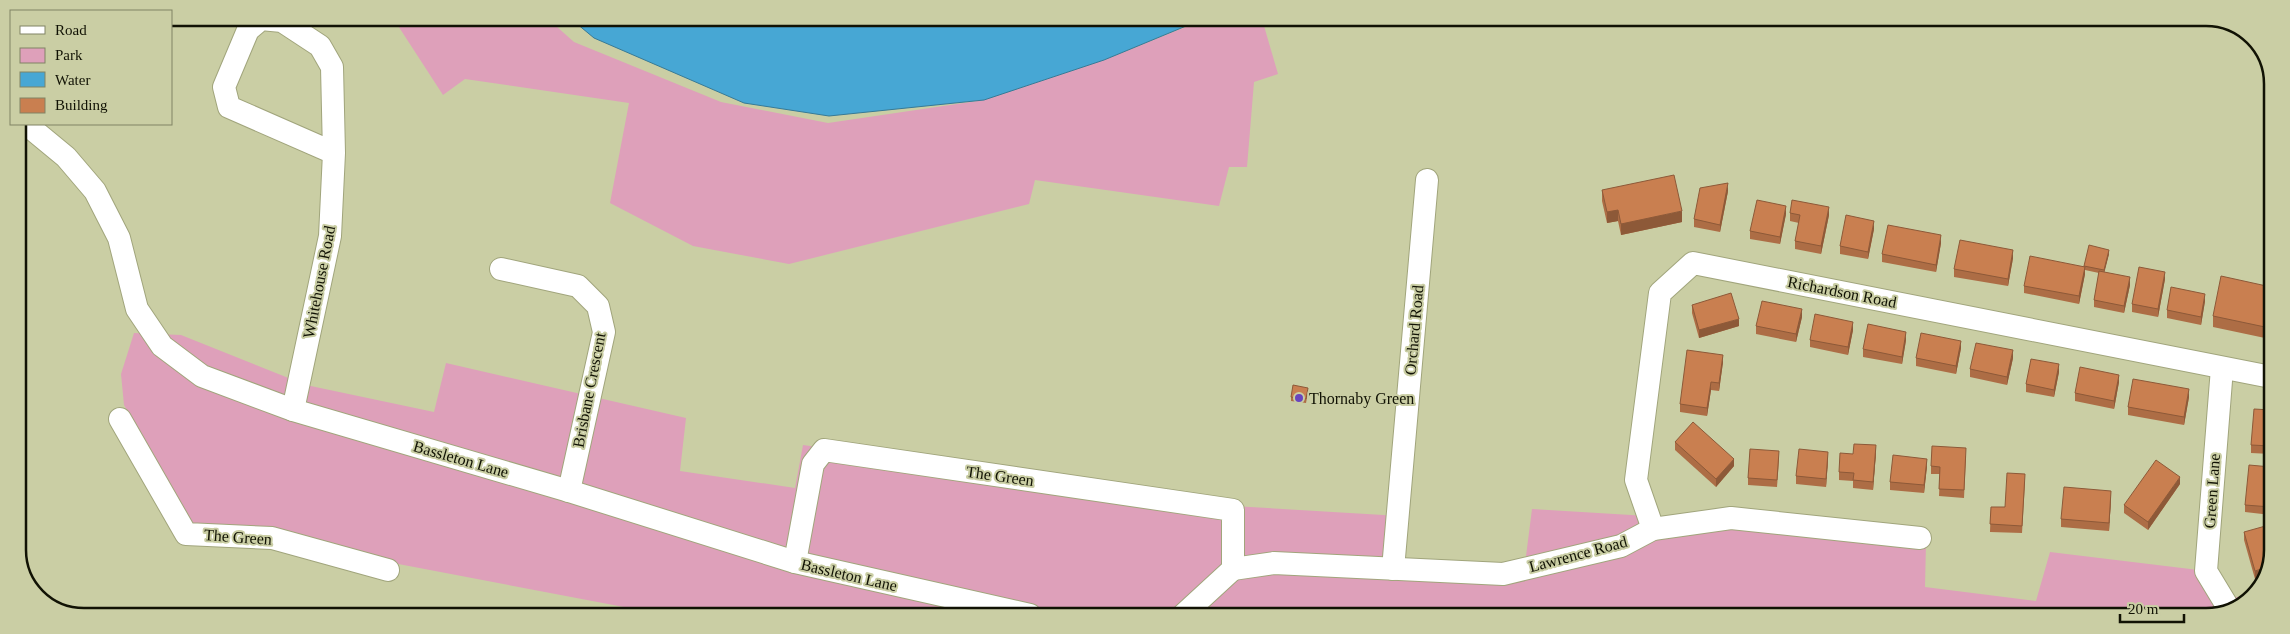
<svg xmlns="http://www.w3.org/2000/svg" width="2290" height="634" viewBox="0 0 2290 634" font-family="Georgia,serif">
	<rect width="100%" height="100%" fill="#cacea4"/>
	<g fill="#dea0ba">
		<path d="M393 18H547L574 42 721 102 828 123 984 100 1104 60 1205 19H1262L1278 74 1254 82 1247 167H1229L1219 206 1035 180 1029 204 789 264 693 246 610 203 629 103 465 79 443 95Z"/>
		<path d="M134 333 181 335 306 385 434 412 446 363 686 418 680 471 795 488 803 445 1233 506 1400 516 1397 563 1525 564 1532 509 1730 521 1926 543 1925 587 2036 601 2050 552 2215 572 2231 596 2249 599 2247 602 2206 616 666 615 193 525 124 405 121 374Z"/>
	</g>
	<path fill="#47a7d4" stroke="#377a96" d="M570 18 1203 19 1104 60 984 100 829 116 744 103 594 38Z"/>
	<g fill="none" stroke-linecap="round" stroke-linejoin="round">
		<g stroke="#a1a57c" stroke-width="24">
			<g id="minor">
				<path d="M26 124 66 157 95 191 119 238 137 309 162 346 202 376 293 410 569 491 795 562 1030 615"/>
				<path d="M501 269 578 286 598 306 604 332 569 491"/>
				<path d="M2222 368 2206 571 2229 609"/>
				<path d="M293 410 330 236 334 153 332 67 320 46 282 21 261 19 248 30 224 87 229 107 334 153"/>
				<path d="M120 419 186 534 272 538 388 570"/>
				<path d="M1653 529 1636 480 1660 293 1693 263 2271 377"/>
				<path d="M795 562 813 464 824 450 1233 510V569"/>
				<path d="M1233 569 1274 563 1503 574 1621 546 1653 529 1731 518 1920 538"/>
				<path d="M1393 569 1427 180"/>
				<path d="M1183 615 1233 569"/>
			</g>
		</g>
		<use href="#minor" stroke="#fff" stroke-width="22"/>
	</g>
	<g fill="#ad6d45">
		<path d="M1602 190 1682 222 1621 235 1618 221 1607 223 1602 201Z"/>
		<path d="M1728 191 1720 232 1694 227V219Z"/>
		<path d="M1790 213 1829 215 1821 254 1795 249V241L1799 223 1790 221Z"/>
		<path d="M1786 214 1780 244 1750 239V231Z"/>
		<path d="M1874 229 1868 259 1840 254V246Z"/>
		<path d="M1941 243 1936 272 1882 262V254Z"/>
		<path d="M2109 254 2104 272 2130 285 2124 313 2094 307V300L2099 273 2085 270V274L2079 304 2024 293V286L2084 266Z"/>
		<path d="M2013 258 2008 286 1954 277V269Z"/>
		<path d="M2165 279 2158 317 2132 312V304Z"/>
		<path d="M2271 287 2265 338 2213 327V316Z"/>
		<path d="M2205 301 2201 325 2167 318V310Z"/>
		<path d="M1692 305 1739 326 1699 338 1692 313Z"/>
		<path d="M1802 317 1796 342 1756 334V326Z"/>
		<path d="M1853 330 1848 355 1810 347V340Z"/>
		<path d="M1906 340 1902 364 1863 357V349Z"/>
		<path d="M1961 348 1956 374 1916 366V358Z"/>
		<path d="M2013 358 2007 385 1970 377V369Z"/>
		<path d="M1723 362 1719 391 1711 390 1707 416 1680 412V404Z"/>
		<path d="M2059 372 2054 397 2026 392V384Z"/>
		<path d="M2119 382 2114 409 2075 401V393Z"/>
		<path d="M1308 392 1306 403 1291 401V397Z"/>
		<path d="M2189 397 2184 425 2128 415V407Z"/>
		<path d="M2271 410V454L2251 453V445Z"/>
		<path d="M1675 442 1734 466 1716 487 1675 450Z"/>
		<path d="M1876 453 1873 490 1853 488V481L1839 480V472L1853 454Z"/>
		<path d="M1966 456 1964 498 1939 496 1940 474H1931V466Z"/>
		<path d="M1779 459 1777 487 1748 485V478Z"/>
		<path d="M1828 460 1826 487 1796 484V476Z"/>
		<path d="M1927 466 1924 493 1890 490V482Z"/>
		<path d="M2271 467V515L2245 512V505Z"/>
		<path d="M2025 482 2022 533 1990 532 1991 507H2005Z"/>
		<path d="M2180 484 2148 530 2124 513V505Z"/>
		<path d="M2111 499 2109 531 2061 527V519Z"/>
		<path d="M2270 530 2255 579 2244 540V532Z"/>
	</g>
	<g fill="#8d5938">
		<path d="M1728 183V191L1720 232V225Z"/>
		<path d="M1786 206V214L1780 244V237Z"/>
		<path d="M1829 207V215L1821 254V246Z"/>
		<path d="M1618 210V221L1607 223V212Z"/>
		<path d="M1682 211V222L1621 235V224Z"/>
		<path d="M1874 221V229L1868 259V252Z"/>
		<path d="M1941 235V243L1936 272V265Z"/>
		<path d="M2013 250V258L2008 286V279Z"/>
		<path d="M2109 250V254L2104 274V270Z"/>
		<path d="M2085 267V274L2079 304V296Z"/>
		<path d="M2165 272V279L2158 317V309Z"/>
		<path d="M2130 277V285L2124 313V306Z"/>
		<path d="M2205 294V301L2201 325V317Z"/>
		<path d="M2271 296V307L2265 338V327Z"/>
		<path d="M1802 309V317L1796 342V334Z"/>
		<path d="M1739 319V326L1699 338V330Z"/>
		<path d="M1853 322V330L1848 355V347Z"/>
		<path d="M1906 332V340L1902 364V357Z"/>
		<path d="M1961 341V348L1956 374V366Z"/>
		<path d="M2013 350V358L2007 385V377Z"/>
		<path d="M1723 355V362L1719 391V383Z"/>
		<path d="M2059 364V372L2054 397V390Z"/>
		<path d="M2119 375V382L2114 409V401Z"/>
		<path d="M1711 382V390L1707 416V408Z"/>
		<path d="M2189 389V397L2184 425V417Z"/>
		<path d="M1876 445V453L1873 490V482Z"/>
		<path d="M1828 452V460L1826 487V479Z"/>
		<path d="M1734 459V466L1716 487V479Z"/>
		<path d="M1927 459V466L1924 493V485Z"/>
		<path d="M2180 477V484L2148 530V522Z"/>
		<path d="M2111 491V499L2109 531V523Z"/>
		<path d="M2270 567 2264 576 2255 579V571Z"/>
	</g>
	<g fill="#c97f50" stroke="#8d5938">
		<path d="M1674 175 1682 211 1621 224 1618 210 1607 212 1602 190Z"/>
		<path d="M1728 183 1720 225 1694 219 1700 188Z"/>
		<path d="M1757 200 1786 206 1780 237 1750 231Z"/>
		<path d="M1792 200 1829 207 1821 246 1795 241 1800 215 1790 213Z"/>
		<path d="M1846 215 1874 221 1868 252 1840 246Z"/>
		<path d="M1888 225 1941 235 1936 265 1882 254Z"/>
		<path d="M1960 240 2013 250 2008 279 1954 269Z"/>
		<path d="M2089 245 2109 250 2104 270 2084 266Z"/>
		<path d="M2030 256 2085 267 2079 296 2024 286Z"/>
		<path d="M2139 267 2165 272 2158 309 2132 304Z"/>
		<path d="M2099 271 2130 277 2124 306 2094 300Z"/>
		<path d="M2221 276 2271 287V296L2265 327 2213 316Z"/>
		<path d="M2171 287 2205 294 2201 317 2167 310Z"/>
		<path d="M1731 293 1739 319 1699 330 1692 305Z"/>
		<path d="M1762 301 1802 309 1796 334 1756 326Z"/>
		<path d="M1815 314 1853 322 1848 347 1810 340Z"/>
		<path d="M1868 324 1906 332 1902 357 1863 349Z"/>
		<path d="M1921 333 1961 341 1956 366 1916 358Z"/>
		<path d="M1976 343 2013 350 2007 377 1970 369Z"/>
		<path d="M1687 350 1723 355 1719 383 1711 382 1707 408 1680 404Z"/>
		<path d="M2031 359 2059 364 2054 390 2026 384Z"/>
		<path d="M2080 367 2119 375 2114 401 2075 393Z"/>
		<path d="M2133 379 2189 389 2184 417 2128 407Z"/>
		<path d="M1293 385 1308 388 1306 399 1291 397Z"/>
		<path d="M2254 409 2271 410V446L2251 445Z"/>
		<path d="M1693 422 1734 459 1716 479 1675 442Z"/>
		<path d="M1854 444 1876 445 1873 482 1853 480 1854 473 1839 472 1840 453 1853 454Z"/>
		<path d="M1932 446 1966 448 1964 490 1939 489 1940 467 1931 466Z"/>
		<path d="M1750 449 1779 451 1777 480 1748 478Z"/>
		<path d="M1799 449 1828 452 1826 479 1796 476Z"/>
		<path d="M1893 455 1927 459 1924 485 1890 482Z"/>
		<path d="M2156 460 2180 477 2148 522 2124 505Z"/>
		<path d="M2249 465 2271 467V507L2245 505Z"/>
		<path d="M2007 473 2025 474 2022 526 1990 524 1991 507H2005Z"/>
		<path d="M2064 487 2111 491 2109 523 2061 519Z"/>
		<path d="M2269 525 2270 530V566L2255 571 2244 532Z"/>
	</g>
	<circle fill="#6945be" stroke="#cacea4" stroke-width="2" cx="1299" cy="398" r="5"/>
	<g text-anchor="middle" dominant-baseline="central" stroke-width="4" stroke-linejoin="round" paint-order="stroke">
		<g font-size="16" fill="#111204" stroke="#cacea4">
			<text transform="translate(319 282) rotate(-79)">Whitehouse Road</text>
			<text transform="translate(1842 292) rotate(11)">Richardson Road</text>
			<text transform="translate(1414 330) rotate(-85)">Orchard Road</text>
			<text transform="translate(589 390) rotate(-79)">Brisbane Crescent</text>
			<text transform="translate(461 459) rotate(16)">Bassleton Lane</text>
			<text transform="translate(1000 476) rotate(8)">The Green</text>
			<text transform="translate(2212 491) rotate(-86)">Green Lane</text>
			<text transform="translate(238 537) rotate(4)">The Green</text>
			<text transform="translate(1578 554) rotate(-15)">Lawrence Road</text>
			<text transform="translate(849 575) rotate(13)">Bassleton Lane</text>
		</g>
		<g font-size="16" fill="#111204" stroke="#cacea4" text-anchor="start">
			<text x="1309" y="398">Thornaby Green</text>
		</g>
	</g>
	<path d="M0 0H2290V634H0ZM84 26H2206A58 58 0 0 1 2264 84V550A58 58 0 0 1 2206 608H84A58 58 0 0 1 26 550V84A58 58 0 0 1 84 26Z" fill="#cacea4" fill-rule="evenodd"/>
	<path fill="none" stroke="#111204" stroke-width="2.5" d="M84 26H2206A58 58 0 0 1 2264 84V550A58 58 0 0 1 2206 608H84A58 58 0 0 1 26 550V84A58 58 0 0 1 84 26Z"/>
	<rect x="10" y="10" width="162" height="115" fill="#cacea4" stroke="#808364"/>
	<rect x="20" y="26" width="25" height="8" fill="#ffffff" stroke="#808364"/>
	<text x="55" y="35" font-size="15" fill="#111204">Road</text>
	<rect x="20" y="48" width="25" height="15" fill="#dea0ba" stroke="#808364"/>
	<text x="55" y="60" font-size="15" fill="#111204">Park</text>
	<rect x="20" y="72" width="25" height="15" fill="#47a7d4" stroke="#808364"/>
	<text x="55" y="85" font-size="15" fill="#111204">Water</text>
	<rect x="20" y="98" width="25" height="15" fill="#c97f50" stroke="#808364"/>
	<text x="55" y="110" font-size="15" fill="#111204">Building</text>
	<path d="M2120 614v8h64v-8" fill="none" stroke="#111204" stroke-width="2.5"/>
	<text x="2128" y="614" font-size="15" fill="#111204" stroke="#cacea4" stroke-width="4" paint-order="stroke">20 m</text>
</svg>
